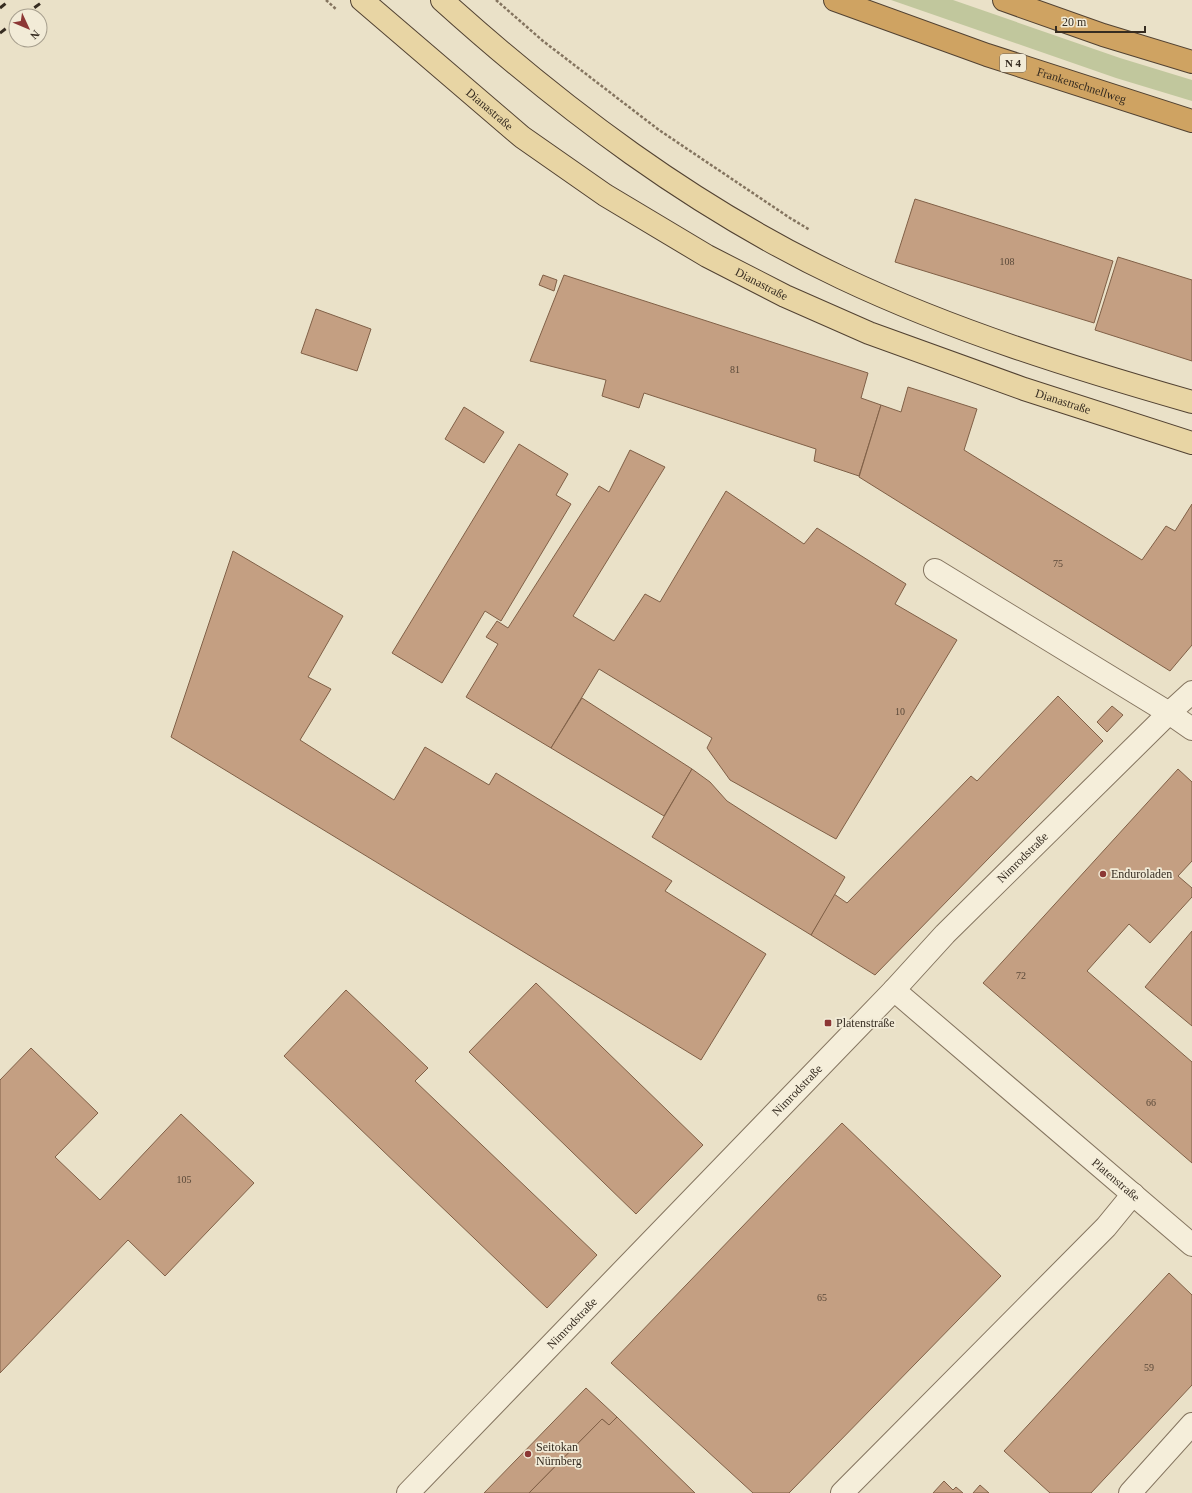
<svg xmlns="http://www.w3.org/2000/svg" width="1192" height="1493" viewBox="0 0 1192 1493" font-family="Georgia,serif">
	<rect width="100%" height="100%" fill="#eae1c8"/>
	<path fill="#c1c79d" d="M891 0H953L1120 58 1192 80V101L1116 78Z"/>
	<g fill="#c49f82" stroke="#806047">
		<path d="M915 199 1113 261 1094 323 895 262Z"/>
		<path d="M1118 257 1192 280V361L1095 330Z"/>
		<path d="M543 275 557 280 554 291 539 285Z"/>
		<path d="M564 275 868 373 861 398 881 405 859 476 814 461 816 449 644 393 639 408 602 396 606 380 530 361Z"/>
		<path d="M316 309 371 329 357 371 301 353Z"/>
		<path d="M908 387 977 409 964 450 1142 560 1166 526 1175 531 1192 504V645L1170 671 859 477 881 405 901 412Z"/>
		<path d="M464 407 504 432 484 463 445 439Z"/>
		<path d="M519 444 568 474 556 495 571 504 501 621 485 611 442 683 392 653Z"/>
		<path d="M630 450 665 467 573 616 614 641 645 594 660 602 726 491 804 544 817 528 906 584 895 604 957 640 836 839 730 780 707 748 712 738 599 669 551 748 466 697 498 644 486 637 497 621 508 628 599 486 609 492Z"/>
		<path d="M233 551 343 616 308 677 331 689 300 740 394 800 425 747 489 785 496 773 672 881 665 891 766 954 701 1060 171 737Z"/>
		<path d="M1058 696 1103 741 875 975 811 935 834 894 847 903 971 776 977 781Z"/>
		<path d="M582 698 692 769 664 816 551 748Z"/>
		<path d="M1112 706 1123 715 1107 732 1097 722Z"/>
		<path d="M692 769 710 782 727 801 845 877 811 935 652 837Z"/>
		<path d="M1178 769 1192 782V861L1178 876 1192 888V897L1150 943 1129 924 1087 971 1192 1062V1163L983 983Z"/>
		<path d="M1192 931V1026L1145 987Z"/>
		<path d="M536 983 703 1145 636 1214 469 1052Z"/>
		<path d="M346 990 428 1068 415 1081 597 1255 547 1308 284 1056Z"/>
		<path d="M31 1048 98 1113 55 1157 100 1200 181 1114 254 1183 165 1276 128 1240 0 1373V1080Z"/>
		<path d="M842 1123 1001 1276 789 1493H753L611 1363Z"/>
		<path d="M1169 1273 1192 1295V1385L1091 1493H1050L1004 1451Z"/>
		<path d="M586 1388 617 1417 609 1425 602 1419 529 1493H484Z"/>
		<path d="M617 1417 695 1493H529L602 1419 609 1425Z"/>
		<path d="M944 1481 953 1490 956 1487 963 1493H933Z"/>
		<path d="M980 1485 989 1493H973Z"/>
	</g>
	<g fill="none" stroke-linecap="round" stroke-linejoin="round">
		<g stroke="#84745f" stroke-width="24">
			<g id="minor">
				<path d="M935 570 1169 713 1192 729"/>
				<path id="s1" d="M894 990 1192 1245"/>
				<path id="s2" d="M408 1493 894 990 945 934 1169 713 1192 692"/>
				<path d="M842 1493 1106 1227 1133 1194"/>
				<path d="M1130 1493 1192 1424"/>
			</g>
		</g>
		<g stroke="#524232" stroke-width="24">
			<g id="major">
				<path id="s3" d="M362 0 522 137 605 195 707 256 785 296 869 333 1024 389 1192 443"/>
				<path d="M442 0C563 109 694 208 842 278 954 331 1073 368 1192 402"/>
			</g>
		</g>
		<g stroke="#524232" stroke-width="24">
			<g id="highway">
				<path id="s4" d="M835 0 987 55 1192 121"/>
				<path d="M1004 0 1103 35 1192 62"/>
			</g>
		</g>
		<g stroke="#84745f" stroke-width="2.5" stroke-dasharray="3 2" stroke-linecap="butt">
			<path d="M326 0 337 10"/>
			<path d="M496 0 543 41 659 130 790 218 810 230"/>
		</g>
		<use href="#minor" stroke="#f5eeda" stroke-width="22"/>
		<use href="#major" stroke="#e8d5a4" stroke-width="22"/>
		<use href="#highway" stroke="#cfa362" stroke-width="22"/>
		<g stroke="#362c21" stroke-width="3" stroke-dasharray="7 7" stroke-linecap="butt">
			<path d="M0 8 10 0"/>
			<path d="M23 16 45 0"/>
			<path d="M0 33 16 21"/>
		</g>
	</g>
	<g fill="#8c3735" stroke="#f2ebd7" stroke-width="1.5">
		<circle cx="1103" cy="874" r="4"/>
		<rect x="824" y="1019" width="8" height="8" rx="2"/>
		<circle cx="528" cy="1454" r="4"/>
	</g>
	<g text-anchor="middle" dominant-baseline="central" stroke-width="3.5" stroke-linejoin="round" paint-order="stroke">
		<g font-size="10" fill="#5a4939">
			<text x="1007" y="261">108</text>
			<text x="735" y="369">81</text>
			<text x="1058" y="563">75</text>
			<text x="900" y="711">10</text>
			<text x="1021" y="975">72</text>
			<text x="1151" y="1102">66</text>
			<text x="184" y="1179">105</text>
			<text x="822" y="1297">65</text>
			<text x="1149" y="1367">59</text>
		</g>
		<rect fill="#f2ebd7" stroke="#6e6558" stroke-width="1" x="1000" y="54" width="26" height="18" rx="3"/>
		<g font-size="11" font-weight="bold" fill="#362c21">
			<text x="1013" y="63">N 4</text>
		</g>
		<g font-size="12" fill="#362c21" stroke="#f2ebd7">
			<text stroke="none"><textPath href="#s4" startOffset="261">Frankenschnellweg</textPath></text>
			<text stroke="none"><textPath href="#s3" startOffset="168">Dianastraße</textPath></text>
			<text stroke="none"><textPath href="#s3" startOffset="492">Dianastraße</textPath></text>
			<text stroke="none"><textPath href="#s3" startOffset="816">Dianastraße</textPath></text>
			<text stroke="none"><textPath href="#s2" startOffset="884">Nimrodstraße</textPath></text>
			<text stroke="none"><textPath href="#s2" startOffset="560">Nimrodstraße</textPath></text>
			<text stroke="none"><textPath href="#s1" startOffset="292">Platenstraße</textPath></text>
			<text stroke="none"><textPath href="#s2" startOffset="236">Nimrodstraße</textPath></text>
		</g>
		<g font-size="12" fill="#362c21" stroke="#f2ebd7" text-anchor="start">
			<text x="1111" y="874">Enduroladen</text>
			<text x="836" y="1023">Platenstraße</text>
			<text x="536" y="1447">Seitokan<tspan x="536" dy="14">Nürnberg</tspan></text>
		</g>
	</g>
	<g transform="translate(28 28) rotate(134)"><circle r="19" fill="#f2ebd7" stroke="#a79f8e"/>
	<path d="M0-3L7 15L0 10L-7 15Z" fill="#8c3735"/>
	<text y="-6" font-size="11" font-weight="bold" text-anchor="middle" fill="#362c21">N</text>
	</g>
	<path d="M1056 26v6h89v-6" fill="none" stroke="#362c21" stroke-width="2"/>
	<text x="1062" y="26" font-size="12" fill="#362c21" stroke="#f2ebd7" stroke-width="3" paint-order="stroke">20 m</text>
</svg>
